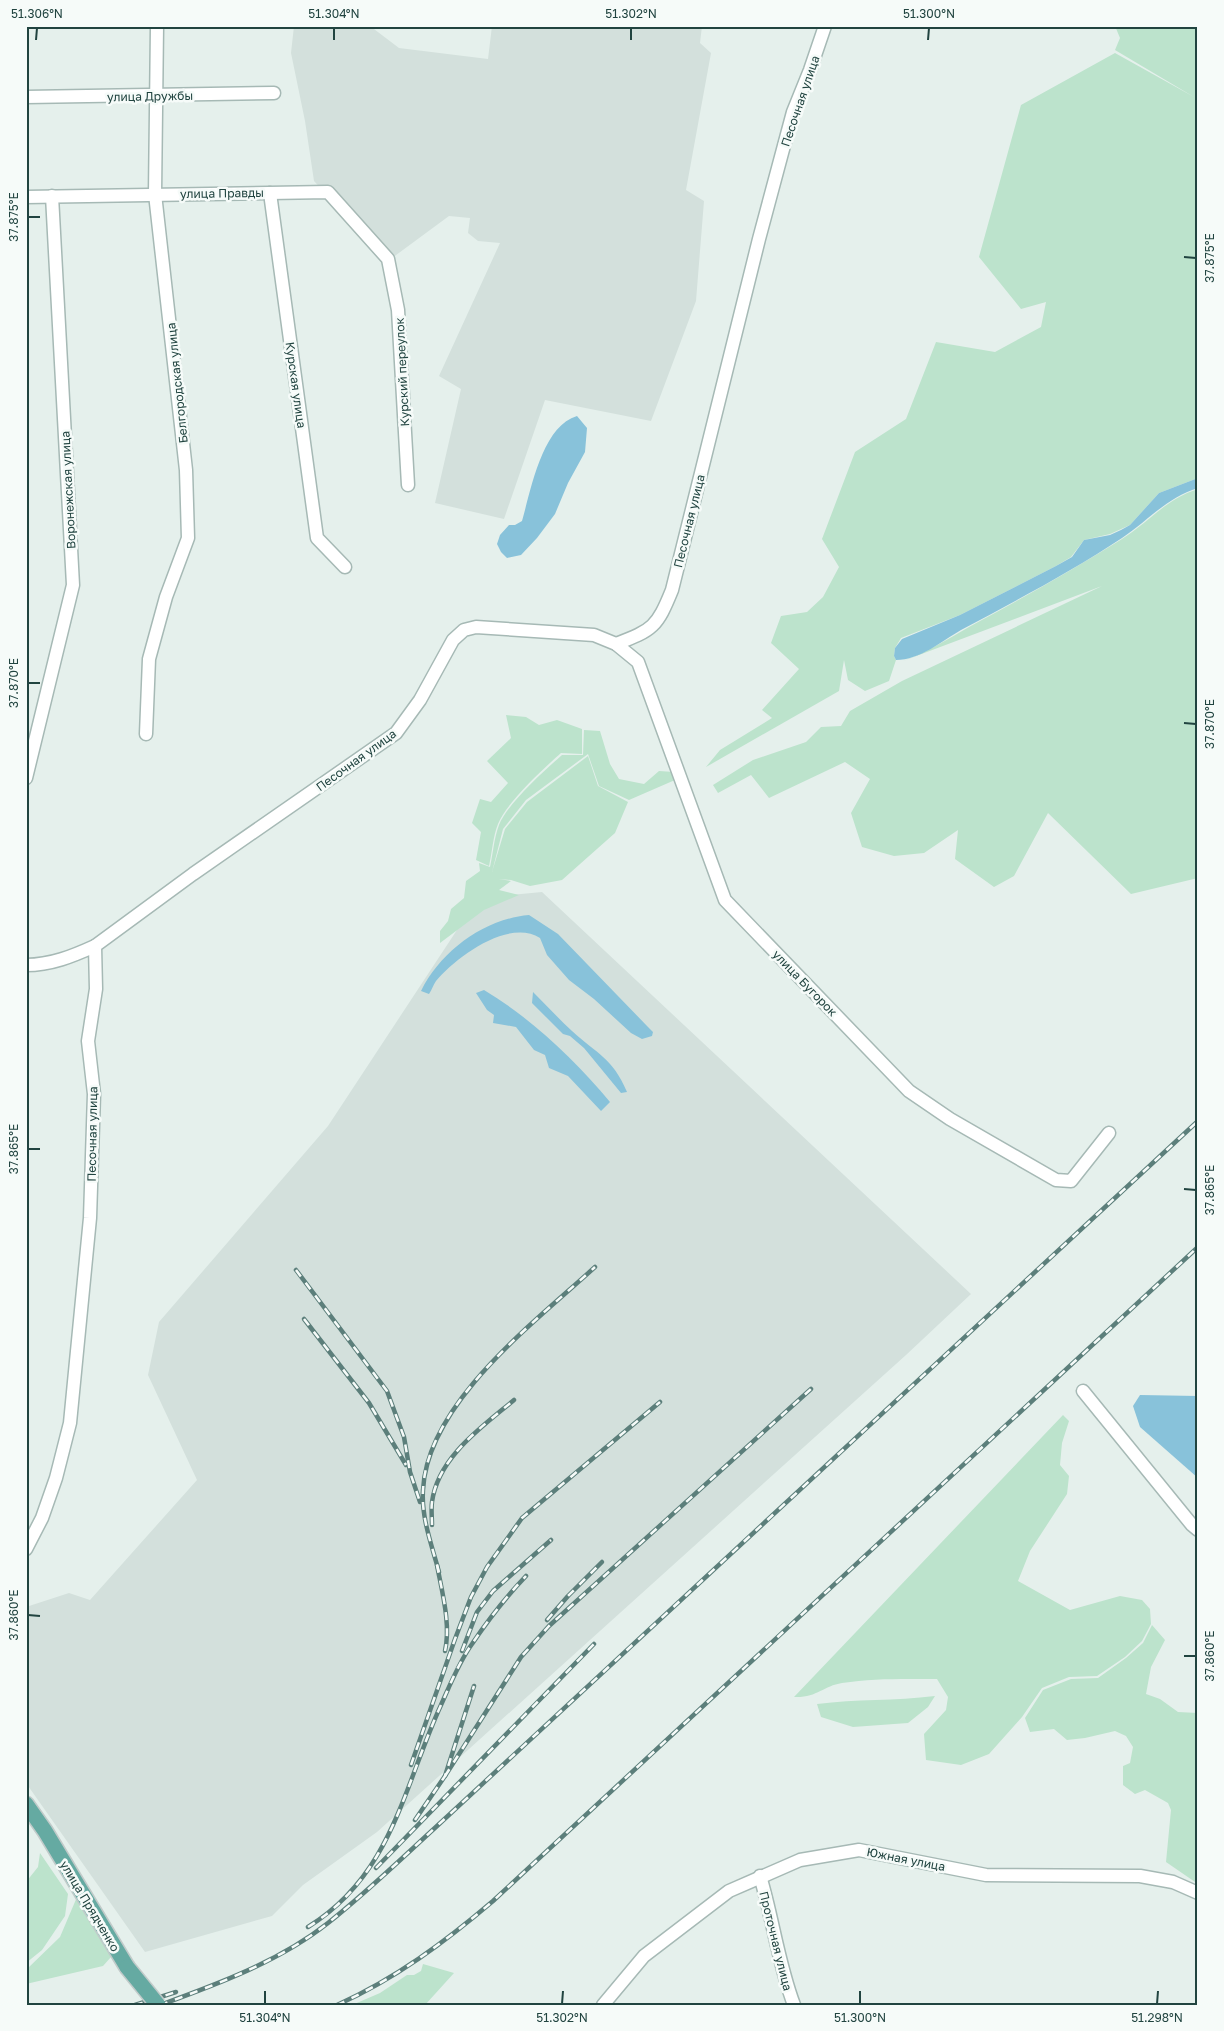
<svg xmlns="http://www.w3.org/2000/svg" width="1224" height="2031" viewBox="0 0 1224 2031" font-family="'Golos Text',sans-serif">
	<rect width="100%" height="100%" fill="#e5f0ec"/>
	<g fill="#d3e0dc">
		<path d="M294 26H370L399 48 488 59 492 26H702L700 43 711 53 686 190 704 201 696 301 651 421 545 400 504 519 435 503 461 389 439 376 500 243 478 241 468 233 470 218 449 216 388 261 314 181 305 121 291 53Z"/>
		<path d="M542 892 971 1294 906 1355 377 1832 303 1885 272 1916 145 1952 26 1783V1607L69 1593 90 1600 197 1480 148 1375 159 1322 328 1126 478 898Z"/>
	</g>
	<g fill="#bce3cc">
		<path d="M1115 26H1198V478L1159 493 1130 525 1110 534 1084 540 1071 557 1056 566 960 615 901 638 895 648 894 656 896 660 889 681 865 691 848 680 844 660 839 691 706 767 720 750 772 718 762 710 799 669 771 643 781 616 807 612 823 597 839 567 822 539 855 452 906 419 936 342 995 352 1041 327 1046 302 1021 309 979 257 1021 105 1115 53 1194 97 1115 50 1120 38Z"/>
		<path d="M1198 489V878L1131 894 1048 813 1014 876 994 887 955 859 958 830 924 853 894 856 862 847 851 813 870 779 845 762 769 798 751 775 718 793 713 785 753 760 806 742 821 727 841 726 850 711 902 681 1102 586 903 661C930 651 954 635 980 621 1028 595 1076 568 1122 539 1149 522 1166 499 1198 489Z"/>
		<path d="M506 715 526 717 539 725 557 720 582 729V754L561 753C543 769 507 802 498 824 493 836 492 853 489 866L476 860 481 832 472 823 480 799 491 802 508 783 487 761 511 738Z"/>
		<path d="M584 730 600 731 610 764 619 779 644 784 659 771 674 772 675 780 629 800 599 786 588 754 526 800 503 829 492 872 505 829 527 802 588 756 598 786 628 802 615 833 562 880 530 886 511 880 499 879 511 881 499 890 519 895 484 910 440 943V931L448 921 451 909 464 898 466 881 480 871 479 863 490 867C493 854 494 838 499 825 507 804 545 770 562 755H583Z"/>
		<path d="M1063 1415 1069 1421 1062 1443 1060 1465 1069 1476 1067 1494 1030 1551 1018 1581 1070 1610 1120 1596 1142 1600 1150 1609 1151 1624 1142 1641 1125 1657 1097 1676 1069 1677 1042 1688 1022 1717 989 1754 961 1765 926 1760 924 1734 946 1710 948 1697 937 1679C905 1679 873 1678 842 1683 823 1686 817 1698 794 1697Z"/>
		<path d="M1152 1625 1165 1640 1151 1667 1146 1694 1160 1699 1178 1712 1198 1713V1884L1166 1862 1171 1810 1168 1803 1145 1790 1135 1794 1123 1785V1766L1130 1763 1133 1747 1126 1736 1115 1731 1085 1738 1067 1740 1054 1729 1030 1732 1025 1718 1043 1690 1071 1679 1098 1678 1126 1658 1143 1643Z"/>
		<path d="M935 1696 928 1707 908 1723 853 1727 821 1717 817 1704C856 1699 895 1701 935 1696Z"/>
		<path d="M40 1853 68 1894 65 1916 42 1950 26 1963V1882L38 1867Z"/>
		<path d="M77 1897 110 1947 111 1957 103 1966 26 1984V1970L60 1937Z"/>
		<path d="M423 1964 454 1973 425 2005H352L380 1993 407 1975H414L421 1971Z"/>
	</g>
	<g fill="#88c2da">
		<path d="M577 416 587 428 585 452 568 483 555 514 537 538 521 555 507 558 501 552 497 544 500 535 509 525H515L522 521C531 490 542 426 577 416Z"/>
		<path d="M1198 478V488C1166 498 1149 520 1122 538 1071 572 1015 601 961 630 942 641 920 660 896 660L894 656 895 648 902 639 960 615 1056 566 1072 557 1084 540 1110 535 1121 530 1130 525 1159 493Z"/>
		<path d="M529 915 558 934 648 1027 653 1032 652 1036 642 1039 631 1033 594 999 569 980 547 955 540 938C509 918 456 957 436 981 433 985 432 990 429 994L421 991C441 951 484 919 529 915Z"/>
		<path d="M484 990C531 1018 575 1060 610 1102L601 1111 568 1076 549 1068 545 1055 534 1050 516 1027 493 1023 494 1015 487 1010 476 993Z"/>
		<path d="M533 992C546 1005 559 1019 572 1031 598 1055 612 1057 627 1092L621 1093 584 1048 570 1036 563 1034 532 1003Z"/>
		<path d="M1140 1395 1198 1396V1478L1140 1427 1133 1406Z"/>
	</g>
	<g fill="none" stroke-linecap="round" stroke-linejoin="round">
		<g stroke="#a6b9b5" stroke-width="15">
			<g id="minor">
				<path d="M26 97 274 93"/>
				<path d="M270 193 317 538 345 567"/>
				<path d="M26 197 328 192 388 259 398 310 408 485"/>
				<path d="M616 644C653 630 657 627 672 590L759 239 793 112 810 70 825 26"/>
				<path d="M146 734 149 659 166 597 188 538 186 470 155 194 157 26"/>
				<path d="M26 778 73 585 52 196"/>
				<path d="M26 965C51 965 73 956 95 946"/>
				<path d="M1083 1391 1192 1525 1198 1530"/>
				<path d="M26 1549 42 1518 56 1478 70 1423 90 1218 94 1094 88 1041 96 989 95 946 193 874 396 733 420 700 453 640 464 630 476 627 594 635 616 644 638 662 725 900 909 1091 950 1119 1056 1180 1071 1181 1109 1133"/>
				<path d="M760 1876C773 1919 778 1963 794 2005"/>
				<path d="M603 2005 644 1956 729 1891 800 1860 859 1850 986 1875 1140 1876 1173 1882 1198 1893"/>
			</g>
		</g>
		<g stroke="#c1cbca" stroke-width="18">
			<path id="major" d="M26 1804 45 1831 127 1967"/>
		</g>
		<use href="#minor" stroke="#fff" stroke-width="12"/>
		<use href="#major" stroke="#65aaa2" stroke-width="15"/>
		<g stroke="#5c7f7b" stroke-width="4.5">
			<g id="rail">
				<path d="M296 1270 387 1391 404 1437 410 1472 420 1502"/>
				<path d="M304 1319 369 1403 406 1465"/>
				<path d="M432 1525C432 1518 431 1509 432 1502 438 1457 482 1427 514 1400"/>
				<path d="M437 1565C442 1592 451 1624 445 1651"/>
				<path d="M439 1572C432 1546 421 1517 423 1490 427 1403 535 1322 595 1267"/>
				<path d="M547 1620 568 1596 602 1562"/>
				<path d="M462 1651 477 1612 493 1591 551 1540"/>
				<path d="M411 1765 455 1639 471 1597 487 1567 522 1518 660 1402"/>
				<path d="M445 1776 521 1657 549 1626 811 1389"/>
				<path d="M415 1820 445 1776 474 1686"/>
				<path d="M376 1868 594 1644"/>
				<path d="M308 1927C392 1875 403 1788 441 1705 450 1685 459 1662 472 1644 488 1620 506 1597 526 1576"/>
				<path d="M135 2005 176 1992"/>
				<path d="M160 2005C218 1984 280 1961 328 1923 366 1893 401 1859 437 1826L1198 1121"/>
				<path d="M337 2005C395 1979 445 1942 493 1901L1198 1247"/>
			</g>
		</g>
		<use href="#rail" stroke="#f6fbf9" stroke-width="2.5" stroke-dasharray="8" stroke-linecap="butt"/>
		<g stroke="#c1cbca" stroke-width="18" stroke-linecap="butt">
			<path id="major-bridge" d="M127 1967 158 2005"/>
		</g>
		<use href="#major-bridge" stroke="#65aaa2" stroke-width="15"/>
	</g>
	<path fill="none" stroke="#214440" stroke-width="2" d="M36 40 37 28M334 40V28M631 40V28M928 40 929 28M28 217H40M1184 257 1196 258M28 683H40M1184 723 1196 724M28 1149H40M1184 1189 1196 1190M28 1615 40 1616M1184 1656H1196M265 2004V1991M562 2004 563 1991M860 2004V1991M1157 2004 1158 1991"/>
	<g text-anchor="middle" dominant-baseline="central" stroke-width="5" stroke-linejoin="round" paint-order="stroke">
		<g font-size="12" fill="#214440" stroke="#f6fbf9">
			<text transform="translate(150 96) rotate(-1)">улица Дружбы</text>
			<text transform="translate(800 101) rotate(-71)">Песочная улица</text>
			<text transform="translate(222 193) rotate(-1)">улица Правды</text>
			<text transform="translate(402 372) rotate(-93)">Курский переулок</text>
			<text transform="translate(177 383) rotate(-96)">Белгородская улица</text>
			<text transform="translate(296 385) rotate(82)">Курская улица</text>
			<text transform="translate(68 490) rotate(-93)">Воронежская улица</text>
			<text transform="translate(689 521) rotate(-76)">Песочная улица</text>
			<text transform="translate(356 760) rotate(-36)">Песочная улица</text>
			<text transform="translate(805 983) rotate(46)">улица Бугорок</text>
			<text transform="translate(92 1134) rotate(-89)">Песочная улица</text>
			<text transform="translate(906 1859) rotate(11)">Южная улица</text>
			<text transform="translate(90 1906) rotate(59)">улица Прядченко</text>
			<text transform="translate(776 1941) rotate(76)">Проточная улица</text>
		</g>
	</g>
	<rect width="1224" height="2031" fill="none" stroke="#f6fbf9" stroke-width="55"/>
	<rect x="28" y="28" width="1168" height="1976" fill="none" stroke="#214440" stroke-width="2"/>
	<g font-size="12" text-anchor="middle" fill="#214440">
		<text x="37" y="18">51.306°N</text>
		<text x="334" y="18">51.304°N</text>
		<text x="631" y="18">51.302°N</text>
		<text x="929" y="18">51.300°N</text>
		<text transform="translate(14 217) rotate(-90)" y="4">37.875°E</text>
		<text transform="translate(1210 258) rotate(-90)" y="4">37.875°E</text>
		<text transform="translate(14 683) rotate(-90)" y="4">37.870°E</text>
		<text transform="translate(1210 724) rotate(-90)" y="4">37.870°E</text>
		<text transform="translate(14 1149) rotate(-90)" y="4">37.865°E</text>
		<text transform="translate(1210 1190) rotate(-90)" y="4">37.865°E</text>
		<text transform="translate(14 1615) rotate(-90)" y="4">37.860°E</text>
		<text transform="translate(1210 1656) rotate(-90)" y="4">37.860°E</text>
		<text x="265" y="2022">51.304°N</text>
		<text x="562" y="2022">51.302°N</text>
		<text x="860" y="2022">51.300°N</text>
		<text x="1157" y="2022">51.298°N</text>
	</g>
</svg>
